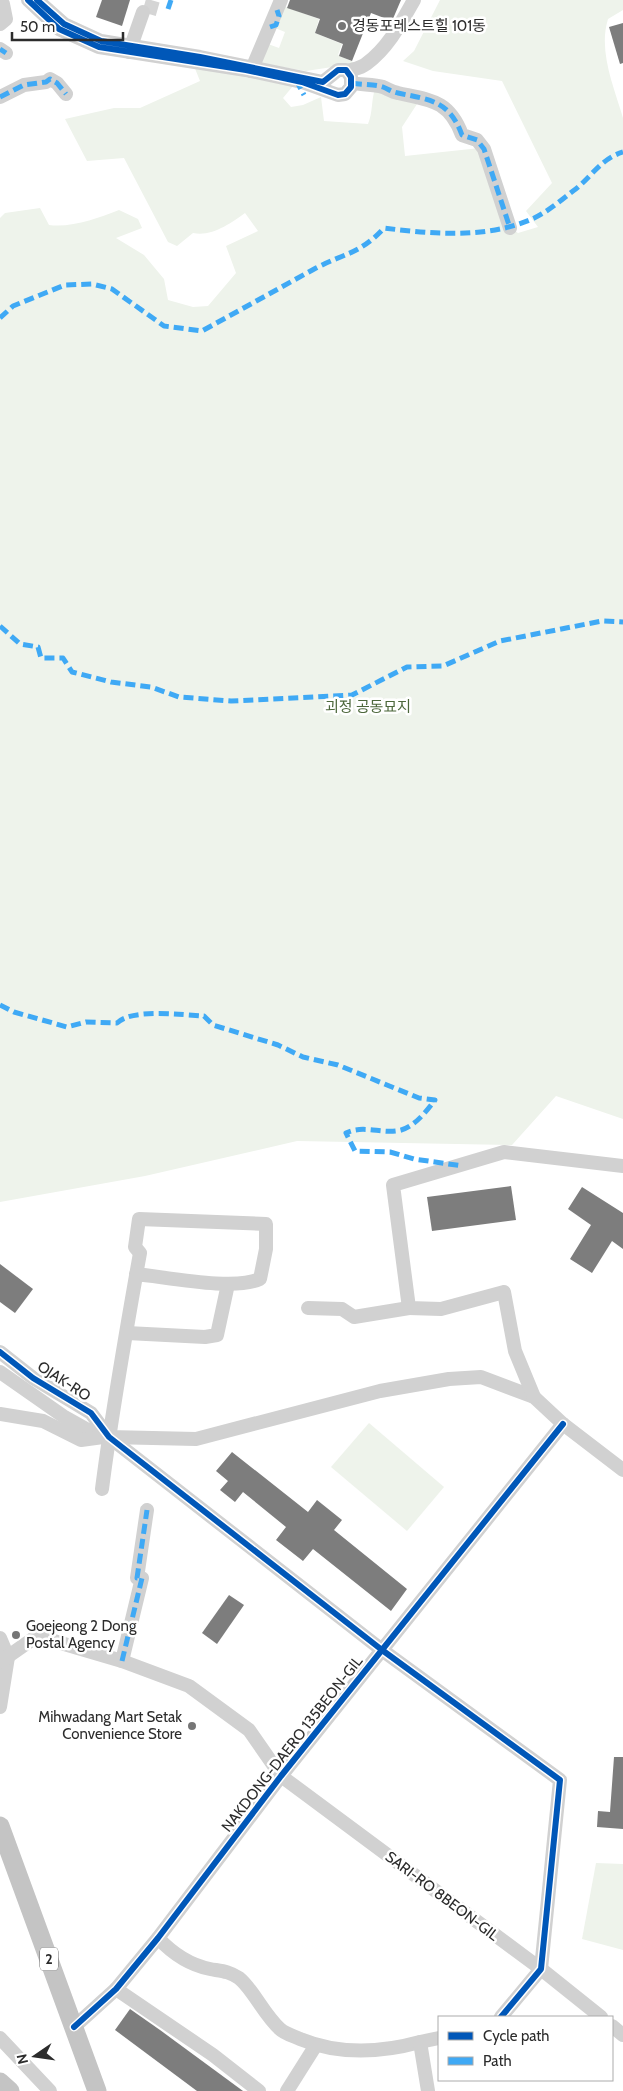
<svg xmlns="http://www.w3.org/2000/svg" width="623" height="2091" viewBox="0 0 623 2091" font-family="Cabin,'Noto Sans KR',sans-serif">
	<rect width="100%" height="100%" fill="#fff"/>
	<g fill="#eef3eb">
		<path d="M440 0H623V10L608 19C598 51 614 87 623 118V1119L556 1096 512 1145 297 1141 145 1176 0 1202V218L5 213 40 208 49 225C72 228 98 218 119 210L138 219 142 228 116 238 144 255 164 279 168 300 193 307 208 306 236 273 226 246 258 231 245 213C231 223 212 237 193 233L177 246 168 242 124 158 87 161 65 119 114 108H140L200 81 194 66 293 86 283 98 291 107 303 105 321 97 324 121 368 124C373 112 371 101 375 89L419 101 402 127 405 156 480 148 505 224 518 233 538 227 526 211 552 183 502 81 433 71 403 61 414 51Z"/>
		<path d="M283 6 319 19 315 33 342 44 338 55 353 62 352 64 306 71 259 63 268 44 279 48 285 32 275 28Z"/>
		<path d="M369 1423 444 1487 407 1531 331 1467Z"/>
		<path d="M596 1863 623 1864V1950L582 1939Z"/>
	</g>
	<g fill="#7d7d7d">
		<path d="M102 0H130L122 26 96 17Z"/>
		<path d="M290 0H401L392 21 371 13 352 61 339 56 343 44 315 33 320 19 287 8Z"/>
		<path d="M623 23V63L620 64 609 27Z"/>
		<path d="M511 1186 516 1220 432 1231 427 1197Z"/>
		<path d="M582 1187 623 1213V1249L612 1241 592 1273 570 1259 591 1225 568 1209Z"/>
		<path d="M0 1264 33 1289 15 1313 0 1302Z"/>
		<path d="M232 1452 308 1512 317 1500 342 1520 334 1530 407 1589 391 1611 313 1549 303 1561 276 1540 286 1527 243 1492 235 1502 220 1490 228 1481 216 1471Z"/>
		<path d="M229 1595 244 1605 217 1644 202 1633Z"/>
		<path d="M614 1757H623V1829L597 1827 598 1811 610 1812Z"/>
		<path d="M130 2009 160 2030 243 2091H197L115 2030Z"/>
	</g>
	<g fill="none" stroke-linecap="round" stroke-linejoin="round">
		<path stroke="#d5d5d5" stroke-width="14" stroke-dasharray="14 7" stroke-linecap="butt" d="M149 14 153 0"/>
		<g stroke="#d1d1d1" stroke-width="14">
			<path d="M28 0 59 29 99 47 246 70 302 82 338 95 345 94 351 87V77L346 70H338L323 82 200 57 101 41 64 24 37 0"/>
			<path d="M0 1 3 4 6 19 0 24"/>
			<path d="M0 49 6 53"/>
			<path d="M129 52 143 12"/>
			<path d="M251 71 281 0"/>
			<path d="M348 71C354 69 361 68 366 64 388 48 401 23 414 0"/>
			<path d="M352 83C362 85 374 84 383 87 388 89 392 92 398 93 430 100 449 100 462 135L477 140 484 149 510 228"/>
			<path d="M0 97 24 85 46 82 50 79 57 83 66 94"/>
			<path d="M308 1308 342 1309 354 1317 409 1308"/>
			<path d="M127 1333 205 1337 217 1335 228 1284"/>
			<path d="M0 1352 33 1378 91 1413 109 1437 382 1650 560 1780 541 1969 501 2017"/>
			<path d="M0 1372 63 1416 88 1430 109 1437 196 1439 380 1391 449 1379 481 1377 534 1397 563 1424 623 1470"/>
			<path d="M534 1397 515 1351 504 1292 441 1309 409 1308 393 1185 504 1152 623 1166"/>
			<path d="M0 1414 43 1421 81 1440 103 1437"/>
			<path d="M102 1489C112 1410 126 1332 140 1253L135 1247 139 1219 266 1224V1249L260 1279C234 1291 167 1277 136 1274"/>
			<path d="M0 1638 8 1657 0 1707"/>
			<path d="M122 1661 142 1578H137L147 1510"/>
			<path d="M0 1662 37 1636 122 1661 189 1686 249 1730 281 1776 541 1969 601 2017"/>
			<path d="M158 1938C172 1953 190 1965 210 1969 221 1971 229 1971 239 1978 253 1989 264 2015 280 2029 285 2034 294 2036 300 2039 339 2055 380 2053 420 2042"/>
			<path d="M116 1989 213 2055 259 2091"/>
			<path d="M612 2026 623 2035"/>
			<path d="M74 2027 116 1989 158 1938 281 1776 563 1424"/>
			<path d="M0 2038 50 2091"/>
			<path d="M287 2091 316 2045"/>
			<path d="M428 2091 420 2042 439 2038"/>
		</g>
		<g stroke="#c4c4c4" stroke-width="19">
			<path d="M0 1826 97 2091"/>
			<path d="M0 2082 10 2091"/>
		</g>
		<g stroke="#3fa9f5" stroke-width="5" stroke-dasharray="10 5" stroke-linecap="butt">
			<path d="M168 9 171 0"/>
			<path d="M270 27 276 25 279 16 277 10"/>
			<path d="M0 49 6 53"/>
			<path d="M296 80 304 95"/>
			<path d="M352 83C362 85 374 84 383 87 388 89 392 92 398 93 430 100 449 100 462 135L477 140 484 149 510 228"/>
			<path d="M0 97 24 85 46 82 50 79 57 83 66 94"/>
			<path d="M0 318 13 306 65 285 92 284 112 289 164 326 202 331 316 268C345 253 360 254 384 228 431 234 487 239 532 219 546 213 560 201 573 191 591 178 600 159 623 152"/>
			<path d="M0 626 20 644 38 647 41 658H63L72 672 111 682 151 687 179 697 231 701 352 695 407 667 443 666 500 641 602 621 623 622"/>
			<path d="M0 1005 14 1012 67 1027 86 1022 117 1023C132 1008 183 1015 204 1016L213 1025 278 1045 303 1057 338 1065 419 1098 435 1100C426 1112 412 1130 396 1131 379 1133 362 1125 346 1133L355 1151 390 1152 414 1159 463 1166"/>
			<path d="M122 1661 142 1578H137L147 1510"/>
		</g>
		<g stroke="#fff" stroke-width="9">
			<g id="cycleway">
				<path d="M28 0 59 29 99 47 246 70 302 82 338 95 345 94 351 87V77L346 70H338L323 82 200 57 101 41 64 24 37 0"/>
				<path d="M0 1352 33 1378 91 1413 109 1437 382 1650 560 1780 541 1969 501 2017"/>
				<path d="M74 2027 116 1989 158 1938 281 1776 563 1424"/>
			</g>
		</g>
		<use href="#cycleway" stroke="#0057b8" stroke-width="6"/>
	</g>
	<g fill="#767676" stroke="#fff" stroke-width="2">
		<circle cx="342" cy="26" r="5"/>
		<circle cx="16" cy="1635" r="5"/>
		<circle cx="192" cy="1726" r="5"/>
	</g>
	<g text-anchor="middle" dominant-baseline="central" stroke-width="5" stroke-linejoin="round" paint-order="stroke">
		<rect fill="#fff" stroke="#6b6b6b" stroke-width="1" x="40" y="1947.5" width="18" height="23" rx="4"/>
		<g font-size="14" font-weight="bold" fill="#2c2c2c">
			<text x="49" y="1959">2</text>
		</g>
		<g font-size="15" fill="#2c2c2c" stroke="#fff" text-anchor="start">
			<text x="352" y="26">경동포레스트힐 101동</text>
			<text x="26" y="1626">Goejeong 2 Dong<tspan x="26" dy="17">Postal Agency</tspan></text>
			<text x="182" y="1717" text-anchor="end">Mihwadang Mart Setak<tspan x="182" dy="17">Convenience Store</tspan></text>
		</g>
		<g font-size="15" fill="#4c673b" stroke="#fff">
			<text x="368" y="707">괴정 공동묘지</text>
		</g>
		<g font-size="15" fill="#2c2c2c" stroke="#fff">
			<text transform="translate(64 1381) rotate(33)">OJAK-RO</text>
			<text transform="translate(292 1744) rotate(-52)">NAKDONG-DAERO 135BEON-GIL</text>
			<text transform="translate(442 1896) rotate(37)">SARI-RO 8BEON-GIL</text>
		</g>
	</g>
	<rect x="438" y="2016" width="175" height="65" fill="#ffffff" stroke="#ababab"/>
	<rect x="448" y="2032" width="25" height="8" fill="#0057b8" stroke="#ababab"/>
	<text x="483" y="2041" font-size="15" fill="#2c2c2c">Cycle path</text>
	<rect x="448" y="2057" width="25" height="8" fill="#3fa9f5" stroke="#ababab"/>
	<text x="483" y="2066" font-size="15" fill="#2c2c2c">Path</text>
	<g transform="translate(35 2056) rotate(257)" stroke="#ffffff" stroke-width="4" paint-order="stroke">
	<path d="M0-4L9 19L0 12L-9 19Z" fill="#2c2c2c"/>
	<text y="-8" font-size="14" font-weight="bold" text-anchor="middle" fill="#2c2c2c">N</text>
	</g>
	<path d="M12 32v8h111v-8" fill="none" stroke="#2c2c2c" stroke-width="2.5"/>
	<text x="20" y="32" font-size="15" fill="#2c2c2c" stroke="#ffffff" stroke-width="4" paint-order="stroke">50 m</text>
</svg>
